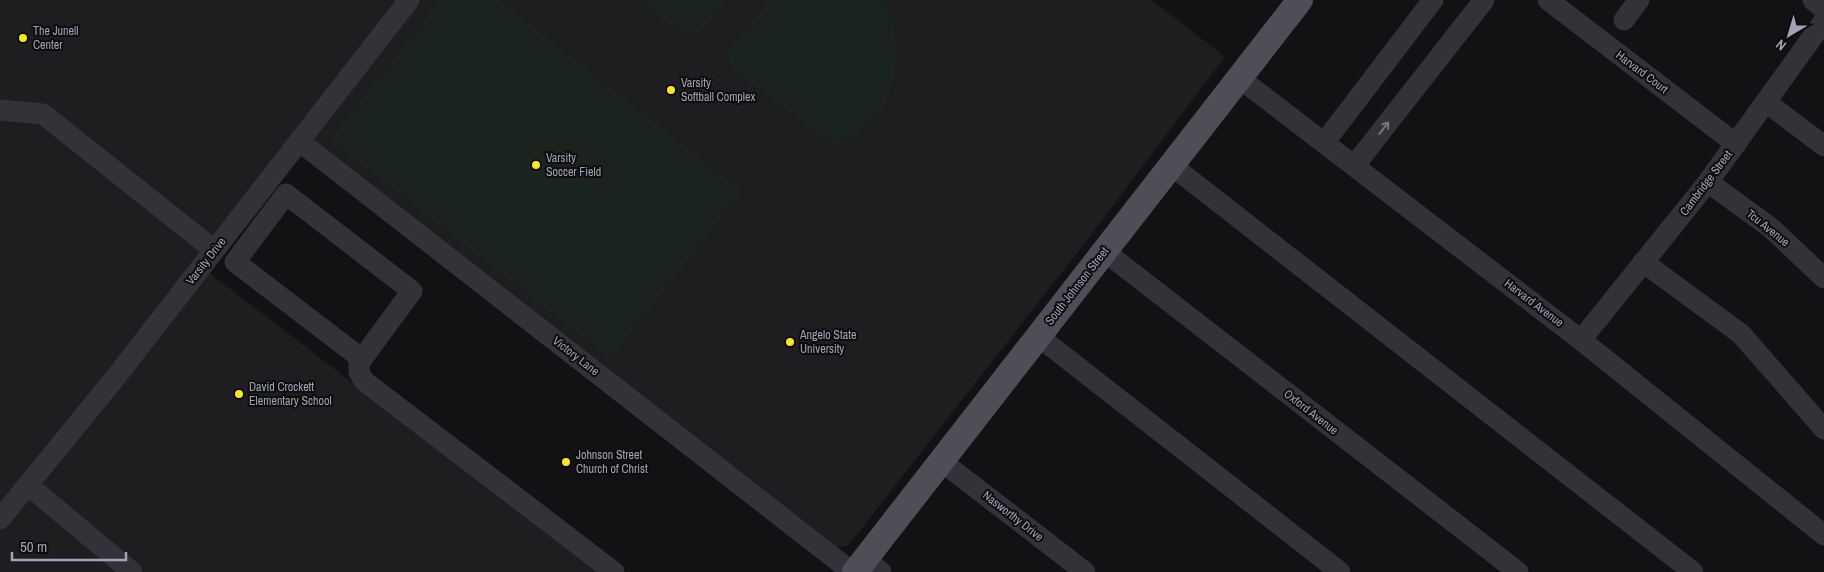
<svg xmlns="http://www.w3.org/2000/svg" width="1824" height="572" viewBox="0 0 1824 572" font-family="'Archivo Narrow',sans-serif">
	<rect width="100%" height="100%" fill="#121113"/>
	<path fill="#1e1d20" d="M0 0H1152L1225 57 1088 239 848 546 835 547 309 138 207 271 599 572H0Z"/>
	<g fill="#1b231e">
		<path d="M440 0H499L742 191 610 359 330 140Z"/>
		<path d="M637 0H726L699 34 683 35Z"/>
		<path d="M770 0H882C903 27 900 91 876 117 864 129 851 138 835 145L732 70 727 53Z"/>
	</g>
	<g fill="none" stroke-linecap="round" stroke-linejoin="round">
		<g stroke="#333238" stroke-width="21">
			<path d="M1548 0 1736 144"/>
			<path d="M1813 0 1824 9"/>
			<path d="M1624 20 1639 0"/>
			<path d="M1238 77 1581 340 1824 535"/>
			<path d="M1766 102 1824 146"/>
			<path d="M0 110 43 114 214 250"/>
			<path d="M299 141 852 572"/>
			<path d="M1324 143 1433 0"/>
			<path d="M1171 165 1693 572"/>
			<path d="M1354 166 1484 0"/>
			<path d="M1708 182 1771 228 1824 278"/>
			<path d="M1104 251 1518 572"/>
			<path d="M1643 262 1741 334 1824 429"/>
			<path d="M1038 336 1340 572"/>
			<path d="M1581 340 1708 182 1824 21"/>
			<path d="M362 359 235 262 286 194 412 291 359 363V372L364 381 614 572"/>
			<path d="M941 461 1085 572"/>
			<path d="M28 485 132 572"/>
			<path d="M0 519 115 378 409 0"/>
			<path d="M865 559 881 572"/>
		</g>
		<path stroke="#4e4e57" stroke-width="26" d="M855 572 1300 0"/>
	</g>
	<defs><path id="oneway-shaft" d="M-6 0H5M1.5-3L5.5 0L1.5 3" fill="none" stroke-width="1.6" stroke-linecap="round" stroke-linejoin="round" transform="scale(1.25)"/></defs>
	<use stroke="#767682" href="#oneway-shaft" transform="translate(1384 128) rotate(-52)"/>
	<g fill="#fae622" stroke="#0d0c0e" stroke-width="2">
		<circle cx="23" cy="38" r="5"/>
		<circle cx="671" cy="90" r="5"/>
		<circle cx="536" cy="165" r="5"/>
		<circle cx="790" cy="342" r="5"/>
		<circle cx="239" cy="394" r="5"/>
		<circle cx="566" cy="462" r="5"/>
	</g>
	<g text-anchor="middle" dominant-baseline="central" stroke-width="4" stroke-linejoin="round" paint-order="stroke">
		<g font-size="12" fill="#a2a3b4" stroke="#0d0c0e" text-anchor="start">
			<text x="33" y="31">The Junell<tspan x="33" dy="14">Center</tspan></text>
			<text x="681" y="83">Varsity<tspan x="681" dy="14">Softball Complex</tspan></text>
			<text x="546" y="158">Varsity<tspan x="546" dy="14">Soccer Field</tspan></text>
			<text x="800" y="335">Angelo State<tspan x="800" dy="14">University</tspan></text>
			<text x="249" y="387">David Crockett<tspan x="249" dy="14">Elementary School</tspan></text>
			<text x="576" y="455">Johnson Street<tspan x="576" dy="14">Church of Christ</tspan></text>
		</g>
		<g font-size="12" fill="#a2a3b4" stroke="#0d0c0e">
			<text transform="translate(1642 72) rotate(37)">Harvard Court</text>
			<text transform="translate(1706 183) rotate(-53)">Cambridge Street</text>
			<text transform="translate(1768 228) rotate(39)">Tcu Avenue</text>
			<text transform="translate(206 261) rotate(-52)">Varsity Drive</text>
			<text transform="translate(1077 286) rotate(-52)">South Johnson Street</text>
			<text transform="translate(1534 303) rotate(37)">Harvard Avenue</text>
			<text transform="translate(576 356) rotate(38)">Victory Lane</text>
			<text transform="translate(1311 412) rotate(38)">Oxford Avenue</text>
			<text transform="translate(1013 516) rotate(38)">Nasworthy Drive</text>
		</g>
	</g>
	<g transform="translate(1789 35) rotate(218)" stroke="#0d0c0e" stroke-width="4" paint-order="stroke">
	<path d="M0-4L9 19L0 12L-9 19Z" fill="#a2a3b4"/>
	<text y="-8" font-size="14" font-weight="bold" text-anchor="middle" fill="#a2a3b4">N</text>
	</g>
	<path d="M12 552v8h114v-8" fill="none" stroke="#a2a3b4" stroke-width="2.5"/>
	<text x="20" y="552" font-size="15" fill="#a2a3b4" stroke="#0d0c0e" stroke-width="4" paint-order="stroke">50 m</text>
</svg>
